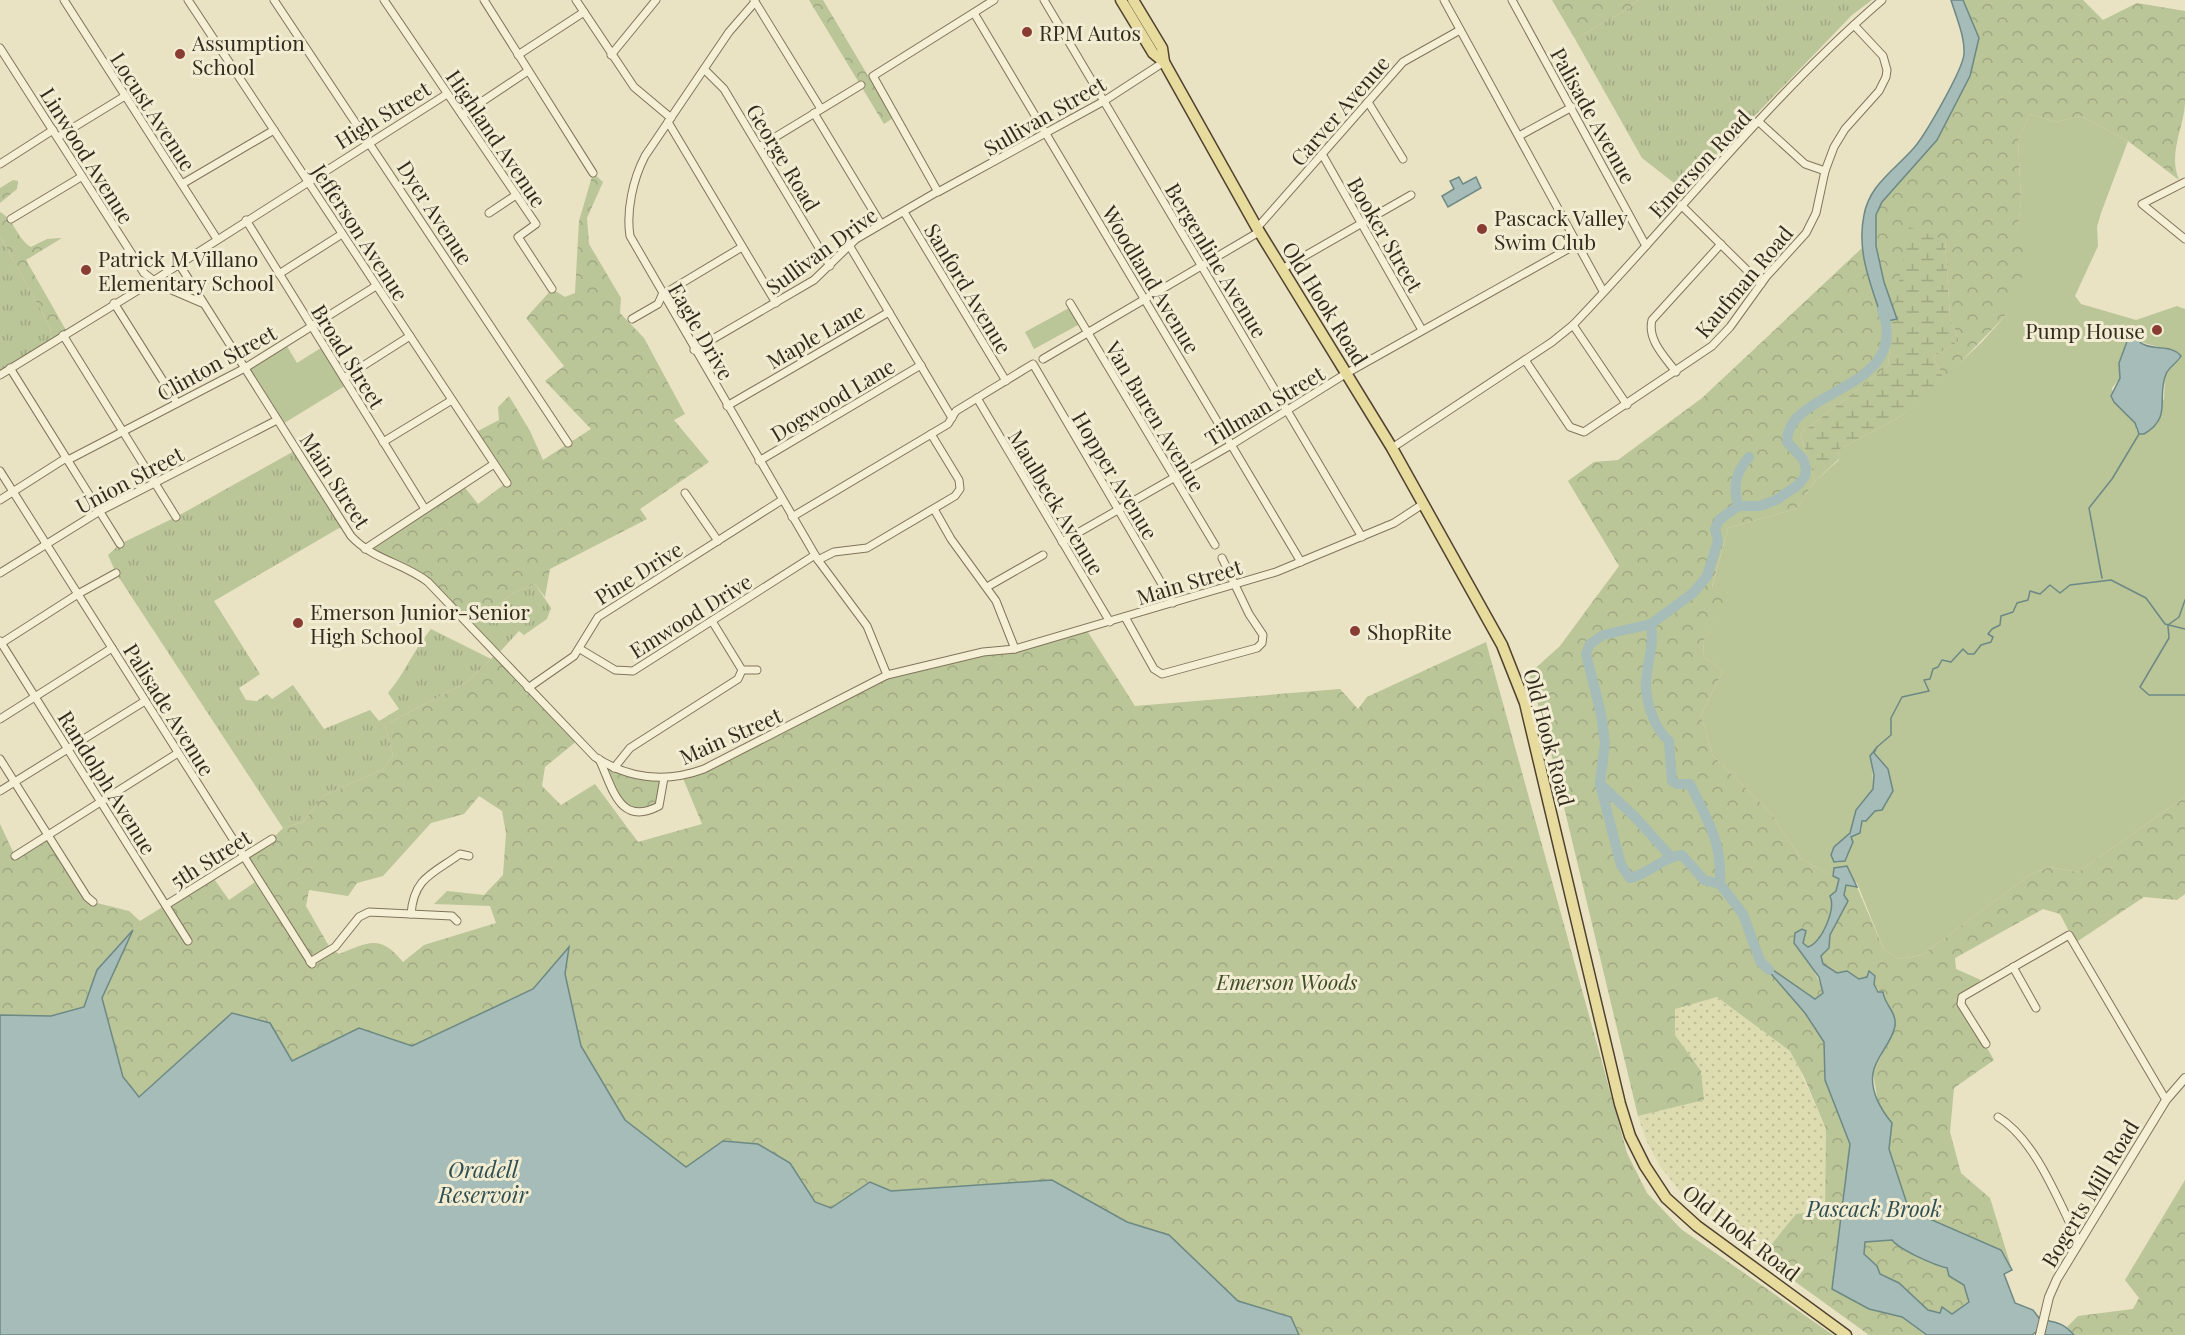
<svg xmlns="http://www.w3.org/2000/svg" width="2185" height="1335" viewBox="0 0 2185 1335" font-family="'Playfair Display',serif">
	<defs>
		<pattern id="farmland-dots" width="8" height="8" patternUnits="userSpaceOnUse" patternTransform="scale(1.5)"><rect width="8" height="8" fill="#dddcb1"/><path d="M2 2h.1M6 6h.1" fill="none" stroke="#bebd98" stroke-width="1.8" stroke-linecap="round"/></pattern>
		<pattern id="forest-crowns" width="20" height="18" patternUnits="userSpaceOnUse" patternTransform="scale(1.5)"><rect width="20" height="18" fill="#bac598"/><path d="M2 6a3 3 0 1 1 6 0M12 15a3 3 0 1 1 6 0" fill="none" stroke="#a0a983"/></pattern>
		<pattern id="wetland-marsh" width="20" height="14" patternUnits="userSpaceOnUse" patternTransform="scale(1.5)"><rect width="20" height="14" fill="#bac598"/><path d="M1 5h8M5 5V1M11 12h8M15 12V8" fill="none" stroke="#a0a983"/></pattern>
		<pattern id="park-tufts" width="24" height="20" patternUnits="userSpaceOnUse" patternTransform="scale(1.5)"><rect width="24" height="20" fill="#bac598"/><path d="M3 7l-1-3M5 7V3M7 7l1-3M15 17l-1-3M17 17v-4M19 17l1-3" fill="none" stroke="#a0a983"/></pattern>
	</defs>
	<rect width="100%" height="100%" fill="#e9e2c3"/>
	<path fill="url(#farmland-dots)" d="M1717 997 1791 1051 1826 1129 1825 1210 1796 1214 1761 1257 1686 1199 1660 1166 1646 1140 1638 1116 1704 1100 1701 1071 1675 1035 1674 1009Z"/>
	<g fill="#bac598" fill-rule="evenodd">
		<path d="M2030 114 2056 122 2081 116 2128 141 2101 213 2097 227 2098 246 2075 296 2081 304 2136 320 2177 306 2185 309V797L2078 872 2050 867 2031 874 1922 955 1899 959 1884 950 1857 883 1835 868 1833 876 1801 859 1770 812 1713 756 1701 715 1723 671 1704 657 1703 642 1732 590 1712 588 1728 528 1796 509 1815 481 1839 460 1838 450 1903 415 1981 343 2007 314 2021 201 2018 140ZM2127 340C2133 340 2173 350 2179 353L2175 364 2165 375 2164 399 2136 431V423L2114 402 2112 388 2120 378 2119 363ZM1875 750 1874 753C1885 772 1898 791 1882 810L1875 811 1861 821 1862 829 1851 837C1853 844 1849 855 1845 861L1837 863 1832 852 1850 833 1856 810 1873 789 1872 752Z"/>
		<path d="M1069 308 1078 325 1034 349 1025 332Z"/>
		<path d="M285 343 297 363 324 346 348 384 281 425 245 368Z"/>
	</g>
	<g fill="url(#forest-crowns)" fill-rule="evenodd">
		<path d="M809 0H823L893 118 884 124Z"/>
		<path d="M1552 0H1638L1629 8 1575 39Z"/>
		<path d="M1963 0H2083L2103 20 2137 3 2185 11C2185 42 2185 73 2185 104 2183 130 2168 154 2179 180L2128 141 2081 116 2056 122 2030 114 2018 140 2021 201 2017 236 2032 252 2007 314 1944 379 1933 357 1959 341 1950 317 1945 240 1893 313 1888 366 1800 434 1815 481 1796 509 1728 528 1712 587 1733 590 1703 642 1704 657 1723 671 1701 715 1713 756 1770 812 1801 859 1839 879C1835 898 1827 941 1808 947L1803 943 1806 931 1802 929C1798 960 1816 964 1823 993L1815 999 1763 963 1805 1013 1824 1042 1825 1080 1850 1144 1832 1289 1869 1309 1902 1317 1927 1335H1869L1761 1257 1796 1214 1825 1210 1826 1129 1804 1077 1790 1051 1717 997 1675 1009V1035L1701 1071 1704 1100 1638 1116 1547 736 1529 674 1560 646 1619 566 1568 481 1594 462 1618 460 1702 398 1862 248 1882 202 1937 140 1970 76 1979 38Z"/>
		<path d="M593 173 603 182 587 218 589 244 621 298 620 313 644 338 685 414 674 420 709 462 640 509 647 519 550 569 545 597 535 584 513 593 470 626 428 582 365 549 462 484 478 504 506 483 474 433 499 420 498 407 509 396 530 431 543 460 591 429 545 381 564 366 526 318 552 289 565 297 575 293 579 221Z"/>
		<path d="M13 180 18 181 17 189 0 203V188Z"/>
		<path d="M0 212C15 220 16 238 31 247L47 239 62 238 26 260 67 332 52 342 50 327 0 236Z"/>
		<path d="M1086 629 1135 706 1340 689 1358 709 1367 697 1486 642 1627 1153 1647 1193 1681 1229 1833 1335H1299L1291 1317 1238 1301 1169 1235 1127 1222 1052 1180 891 1191 870 1182 831 1208 815 1202 790 1163 723 1141 686 1167 625 1120 581 1046 565 974 568 948 533 989 412 1046 359 1028 292 1061 270 1023 232 1013 139 1097 123 1077 102 998 131 932 97 970 84 1007 51 1016 0 1015V824L15 856 48 835 93 902 129 911 140 921 212 876 229 900 258 880 244 857 272 839 283 828 303 822 323 796 383 769 393 756 385 725 467 682 496 654 578 740 545 767 542 786 561 805 595 784 638 842 702 824 682 776 898 671 1015 649ZM479 796 502 811 506 833 503 875 484 895 447 891 434 904 490 906 496 923 424 945 403 962C380 934 369 942 339 954L330 948 306 906 309 890 348 896 357 883 383 876 431 823 464 814Z"/>
		<path d="M599 759 614 768 664 778 659 806 645 813 625 808Z"/>
		<path d="M2185 797V894L2177 900 2144 897 2075 943 2060 914 2043 909 1955 958 1956 969 1981 980 1962 997 1961 1004 1994 1060 1954 1088 1950 1132 1961 1173 1990 1198 2012 1270 2001 1250 1909 1210 1889 1149 1892 1123 1879 1108 1873 1073 1890 1038 1888 1005 1874 983 1875 976 1869 972 1867 977 1858 979 1847 971 1837 973 1823 964 1821 956 1829 948 1830 935 1848 901 1844 895 1846 885 1857 887 1884 950 1899 959 1922 955 2031 874 2050 867 2078 872Z"/>
		<path d="M2185 1180V1335H2074L2067 1327 2078 1316 2133 1309 2139 1298 2125 1280Z"/>
		<path d="M1892 1240C1900 1250 1934 1265 1947 1267L1949 1276 1964 1285 1969 1302 1952 1314 1928 1310 1899 1283 1879 1274 1864 1254 1865 1241Z"/>
	</g>
	<path fill="url(#wetland-marsh)" d="M1909 227 1945 240 1950 317 1959 341 1933 357 1944 379 1903 415 1838 450 1839 459 1815 481 1800 434 1888 366 1893 313Z"/>
	<g fill="url(#park-tufts)">
		<path d="M1638 0H1872L1852 15 1683 190 1642 158 1575 39 1629 8Z"/>
		<path d="M0 236 50 327 52 342 0 375Z"/>
		<path d="M296 450 346 530 339 528 214 601 260 674 239 688 246 700 257 701 267 694 272 699 293 685 324 729 370 710 379 721 399 709 388 693C405 673 414 649 431 629L491 659 467 682 385 725 393 756 383 769 323 796 303 822 283 828 116 573 108 555 120 544 176 517Z"/>
		<path d="M535 584 551 608 547 619 524 635 519 631 497 655 470 626 513 593Z"/>
	</g>
	<g fill="#a5bcb8" stroke="#6d8985" stroke-width="1.5" fill-rule="evenodd">
		<path d="M1951 0H1963L1979 38 1970 76 1937 140 1882 202 1876 215V246L1884 282 1897 319 1883 322C1872 287 1856 253 1864 215 1869 186 1893 171 1912 150 1924 138 1963 69 1964 54 1965 37 1956 16 1951 0Z"/>
		<path d="M1459 177 1463 184 1476 177 1481 188 1448 207 1442 196 1454 189 1450 181Z"/>
		<path d="M2129 336C2138 336 2137 343 2145 345 2157 350 2172 345 2181 356 2177 363 2169 367 2166 374 2156 398 2173 417 2144 434H2139L2135 423 2114 402 2111 396 2120 378 2119 363Z"/>
		<path d="M1877 747 1874 753 1888 769 1893 791 1882 810 1875 811 1866 821H1862L1860 833 1851 837 1853 842 1845 861 1834 862 1831 855 1834 847 1850 833 1856 810 1873 789 1874 775 1870 756Z"/>
		<path d="M1847 866 1857 887 1846 885 1844 895 1848 901 1830 935 1829 948 1821 956 1823 964 1837 973 1847 971 1859 979 1867 977 1869 971 1875 976 1874 984 1878 992H1883C1884 1004 1897 1012 1895 1026 1892 1043 1876 1056 1873 1073 1870 1091 1881 1110 1892 1123L1889 1149 1909 1210 2001 1250 2012 1270 2004 1274 2015 1303 2033 1310 2039 1318C2055 1324 2061 1320 2074 1335H2047L2036 1332 2032 1335H1927L1902 1317 1869 1309 1832 1289 1850 1144 1825 1080 1824 1042 1805 1013 1760 961 1815 999 1823 993 1819 977 1794 943 1795 933 1802 929 1806 931 1803 943 1808 947C1822 942 1836 909 1830 896L1836 891 1839 879 1833 876 1834 868ZM1892 1240C1900 1250 1934 1265 1947 1268L1949 1276 1964 1285 1969 1302 1952 1314 1942 1307 1940 1313 1928 1310 1899 1283 1880 1274 1877 1266 1864 1254 1865 1242Z"/>
		<path d="M133 930 102 998 123 1077 139 1097 232 1013 270 1023 292 1061 359 1028 412 1046 533 989 569 947 565 974 581 1046 625 1120 686 1167 723 1141 758 1144 790 1163 815 1202 831 1208 870 1182 891 1191 1052 1180 1127 1222 1169 1235 1238 1301 1291 1317 1299 1335H0V1015L51 1016 84 1007 97 970Z"/>
	</g>
	<g fill="none" stroke-linecap="round" stroke-linejoin="round">
		<g stroke="#6d8985" stroke-width="1.5">
			<path d="M2102 578 2089 508 2112 479 2139 434"/>
			<path d="M2168 625 2179 617 2185 600"/>
			<path d="M2168 626 2169 638 2140 687 2149 695H2185"/>
			<path d="M1877 747 1891 735V718L1902 697 1929 691 1924 680 1930 679 1933 669 1938 667 1942 660 1951 662 1963 649 1968 654H1974L1981 645 1991 642 1993 637 1988 634 1992 629 2000 625 2001 616 2013 612 2017 603 2028 600 2030 591 2040 594 2050 585 2060 593 2070 585 2111 580 2146 598 2165 624 2185 629"/>
		</g>
		<g stroke="#a5bcb8" stroke-width="10">
			<path d="M1738 506C1733 485 1735 474 1749 457"/>
			<path d="M1651 624C1654 648 1648 658 1646 681 1645 701 1654 728 1669 741L1672 781 1677 784H1690C1708 822 1722 841 1720 884"/>
			<path d="M1600 784 1636 818 1670 856"/>
			<path d="M1769 970 1760 961 1743 914 1720 884 1704 880 1682 855C1662 857 1650 874 1630 878L1621 865 1600 784 1605 743 1601 714 1586 654 1590 644 1603 635 1651 624 1693 593 1707 576 1718 541 1715 529 1719 520 1738 506H1760L1776 500 1798 485 1805 476 1806 468 1803 459 1787 442C1786 388 1913 391 1882 310"/>
		</g>
		<g stroke="#81745c" stroke-width="9">
			<g id="minor">
				<path d="M64 0 217 239"/>
				<path d="M188 0 507 483"/>
				<path d="M274 0 568 443"/>
				<path d="M384 0 536 224 518 237 552 289"/>
				<path d="M484 0 593 173"/>
				<path d="M576 0 634 87 671 118"/>
				<path d="M754 0 821 109"/>
				<path d="M994 0 873 76 938 192 1104 101 1164 62"/>
				<path d="M1044 0 1362 537"/>
				<path d="M1444 0 1603 291"/>
				<path d="M1512 0 1646 246"/>
				<path d="M755 2 729 32 645 156C633 179 626 211 630 236L818 560 867 626 887 675"/>
				<path d="M974 13 1301 562"/>
				<path d="M0 48 144 273 158 284 202 303"/>
				<path d="M518 55 584 12"/>
				<path d="M611 55 656 0"/>
				<path d="M704 69 724 89 830 266"/>
				<path d="M1368 102 1403 159"/>
				<path d="M814 113 881 224"/>
				<path d="M462 115 528 71"/>
				<path d="M668 122 776 303"/>
				<path d="M1759 122 1805 164 1825 171"/>
				<path d="M1519 136 1572 107"/>
				<path d="M58 137 125 96"/>
				<path d="M759 147 861 85"/>
				<path d="M1322 154 1422 330"/>
				<path d="M0 164 53 130"/>
				<path d="M2185 182 2142 204 2185 239"/>
				<path d="M182 184 274 130"/>
				<path d="M1681 205 1761 284"/>
				<path d="M904 212 1006 381"/>
				<path d="M489 213 516 195"/>
				<path d="M11 219 81 177"/>
				<path d="M246 220 425 509"/>
				<path d="M1257 228 1403 62 1460 30"/>
				<path d="M849 245 952 418"/>
				<path d="M179 264 351 536C373 560 404 563 428 582L595 757C629 779 666 783 704 769L887 675 983 652 1015 649 1276 572 1394 523 1423 504"/>
				<path d="M1282 269 1411 195"/>
				<path d="M279 274 342 234"/>
				<path d="M114 303 177 403"/>
				<path d="M1070 303 1215 545"/>
				<path d="M632 319 658 304 662 295 742 247"/>
				<path d="M1573 325 1627 405"/>
				<path d="M63 335 176 517"/>
				<path d="M694 350 814 280 856 239 935 193"/>
				<path d="M1043 359 1259 232"/>
				<path d="M1525 360 1570 427 1584 432 1712 346 1730 327 1766 277 1806 233 1816 213 1825 171 1834 147 1845 129 1879 91 1886 77 1887 70 1883 56 1854 25"/>
				<path d="M10 368 120 544"/>
				<path d="M1676 372C1665 357 1647 340 1652 320L1721 244"/>
				<path d="M0 375 153 281 447 94"/>
				<path d="M344 378 410 336"/>
				<path d="M977 398 1110 622"/>
				<path d="M727 406 889 312"/>
				<path d="M383 442 452 400"/>
				<path d="M1392 448 1552 342 1573 325C1676 218 1769 97 1882 0"/>
				<path d="M68 460 245 368 376 286"/>
				<path d="M759 461 921 365"/>
				<path d="M0 471 312 964"/>
				<path d="M685 493 718 541"/>
				<path d="M0 500 66 458"/>
				<path d="M934 509 951 539 996 601 1015 649"/>
				<path d="M792 517 948 424 956 411 1033 364 1173 603"/>
				<path d="M1062 542 1231 445 1347 373 1577 244"/>
				<path d="M365 549 494 464"/>
				<path d="M818 560 834 552 867 548 955 496 960 489 959 480 931 434"/>
				<path d="M0 573 100 511 277 420"/>
				<path d="M987 587 1043 555"/>
				<path d="M1125 617 1154 669 1162 674 1257 648 1262 643 1263 635 1249 614 1222 558"/>
				<path d="M712 621 742 670"/>
				<path d="M0 641 188 941"/>
				<path d="M0 644 78 594 116 573"/>
				<path d="M580 649 615 670 633 671 815 555"/>
				<path d="M742 670H757"/>
				<path d="M528 688 574 656 598 617 782 500"/>
				<path d="M0 719 112 648"/>
				<path d="M0 759 87 897 93 902"/>
				<path d="M599 759C613 788 619 827 659 806L664 778"/>
				<path d="M614 768 630 748 738 679 742 670"/>
				<path d="M0 791 145 701"/>
				<path d="M15 856 178 753"/>
				<path d="M166 905 272 839"/>
				<path d="M411 914C414 877 433 874 460 854L469 856"/>
				<path d="M310 962 335 947 359 917 369 912 452 916 457 921"/>
				<path d="M2013 967 2036 1008"/>
				<path d="M1986 1044 1961 1004 1962 997 2069 935 2166 1100"/>
				<path d="M1998 1117C2036 1140 2059 1203 2079 1242"/>
			</g>
		</g>
		<g stroke="#81745c" stroke-width="10">
			<path id="tertiary" d="M2040 1335 2049 1297 2057 1279 2166 1100 2185 1078"/>
		</g>
		<g stroke="#4f4230" stroke-width="13">
			<g id="primary">
				<path d="M1121 0 1153 53 1164 62 1257 228 1392 448 1502 645 1525 703 1620 1104 1630 1136 1645 1166 1666 1198 1697 1226 1846 1335"/>
				<path d="M1133 0 1162 48 1164 62"/>
			</g>
		</g>
		<use href="#minor" stroke="#f5efd5" stroke-width="7"/>
		<use href="#tertiary" stroke="#f5efd5" stroke-width="8"/>
		<use href="#primary" stroke="#e8db9e" stroke-width="10"/>
	</g>
	<g fill="#893d32" stroke="#f1ecd2" stroke-width="2">
		<circle cx="1027" cy="32" r="6"/>
		<circle cx="180" cy="54" r="6"/>
		<circle cx="1482" cy="229" r="6"/>
		<circle cx="86" cy="270" r="6"/>
		<circle cx="2157" cy="330" r="6"/>
		<circle cx="298" cy="623" r="6"/>
		<circle cx="1355" cy="631" r="6"/>
	</g>
	<g text-anchor="middle" dominant-baseline="central" stroke-width="6" stroke-linejoin="round" paint-order="stroke">
		<g font-size="21" fill="#322b1e" stroke="#f1ecd2" text-anchor="start">
			<text x="1039" y="32">RPM Autos</text>
			<text x="192" y="42">Assumption<tspan x="192" dy="24">School</tspan></text>
			<text x="1494" y="217">Pascack Valley<tspan x="1494" dy="24">Swim Club</tspan></text>
			<text x="98" y="258">Patrick M Villano<tspan x="98" dy="24">Elementary School</tspan></text>
			<text x="2145" y="330" text-anchor="end">Pump House</text>
			<text x="310" y="611">Emerson Junior-Senior<tspan x="310" dy="24">High School</tspan></text>
			<text x="1367" y="631">ShopRite</text>
		</g>
		<g font-size="21" fill="#322b1e" stroke="#f1ecd2">
			<text transform="translate(1339 110) rotate(-49)">Carver Avenue</text>
			<text transform="translate(154 111) rotate(57)">Locust Avenue</text>
			<text transform="translate(382 114) rotate(-32)">High Street</text>
			<text transform="translate(1044 115) rotate(-30)">Sullivan Street</text>
			<text transform="translate(1594 115) rotate(61)">Palisade Avenue</text>
			<text transform="translate(497 138) rotate(56)">Highland Avenue</text>
			<text transform="translate(88 155) rotate(58)">Linwood Avenue</text>
			<text transform="translate(784 157) rotate(59)">George Road</text>
			<text transform="translate(1699 163) rotate(-47)">Emerson Road</text>
			<text transform="translate(436 212) rotate(57)">Dyer Avenue</text>
			<text transform="translate(361 232) rotate(57)">Jefferson Avenue</text>
			<text transform="translate(1386 234) rotate(60)">Booker Street</text>
			<text transform="translate(821 250) rotate(-36)">Sullivan Drive</text>
			<text transform="translate(1217 260) rotate(59)">Bergenline Avenue</text>
			<text transform="translate(1152 279) rotate(59)">Woodland Avenue</text>
			<text transform="translate(1743 281) rotate(-50)">Kaufman Road</text>
			<text transform="translate(969 288) rotate(59)">Sanford Avenue</text>
			<text transform="translate(1326 303) rotate(58)">Old Hook Road</text>
			<text transform="translate(702 331) rotate(60)">Eagle Drive</text>
			<text transform="translate(815 335) rotate(-30)">Maple Lane</text>
			<text transform="translate(349 356) rotate(58)">Broad Street</text>
			<text transform="translate(216 362) rotate(-29)">Clinton Street</text>
			<text transform="translate(832 399) rotate(-31)">Dogwood Lane</text>
			<text transform="translate(1264 405) rotate(-31)">Tillman Street</text>
			<text transform="translate(1156 416) rotate(59)">Van Buren Avenue</text>
			<text transform="translate(1116 475) rotate(59)">Hopper Avenue</text>
			<text transform="translate(129 479) rotate(-28)">Union Street</text>
			<text transform="translate(336 480) rotate(57)">Main Street</text>
			<text transform="translate(1057 502) rotate(59)">Maulbeck Avenue</text>
			<text transform="translate(638 572) rotate(-32)">Pine Drive</text>
			<text transform="translate(1189 581) rotate(-17)">Main Street</text>
			<text transform="translate(690 615) rotate(-32)">Emwood Drive</text>
			<text transform="translate(170 709) rotate(58)">Palisade Avenue</text>
			<text transform="translate(730 735) rotate(-24)">Main Street</text>
			<text transform="translate(1550 737) rotate(75)">Old Hook Road</text>
			<text transform="translate(108 782) rotate(58)">Randolph Avenue</text>
			<text transform="translate(210 858) rotate(-32)">5th Street</text>
			<text transform="translate(2089 1193) rotate(-59)">Bogerts Mill Road</text>
			<text transform="translate(1742 1232) rotate(38)">Old Hook Road</text>
		</g>
		<g font-size="21" font-style="italic" fill="#3e4d27" stroke="#f1ecd2">
			<text x="1287" y="981">Emerson Woods</text>
		</g>
		<g font-size="22" font-style="italic" fill="#2f4e51" stroke="#f1ecd2">
			<text x="483" y="1169">Oradell<tspan x="483" dy="25">Reservoir</tspan></text>
			<text x="1874" y="1208">Pascack Brook</text>
		</g>
	</g>
</svg>
